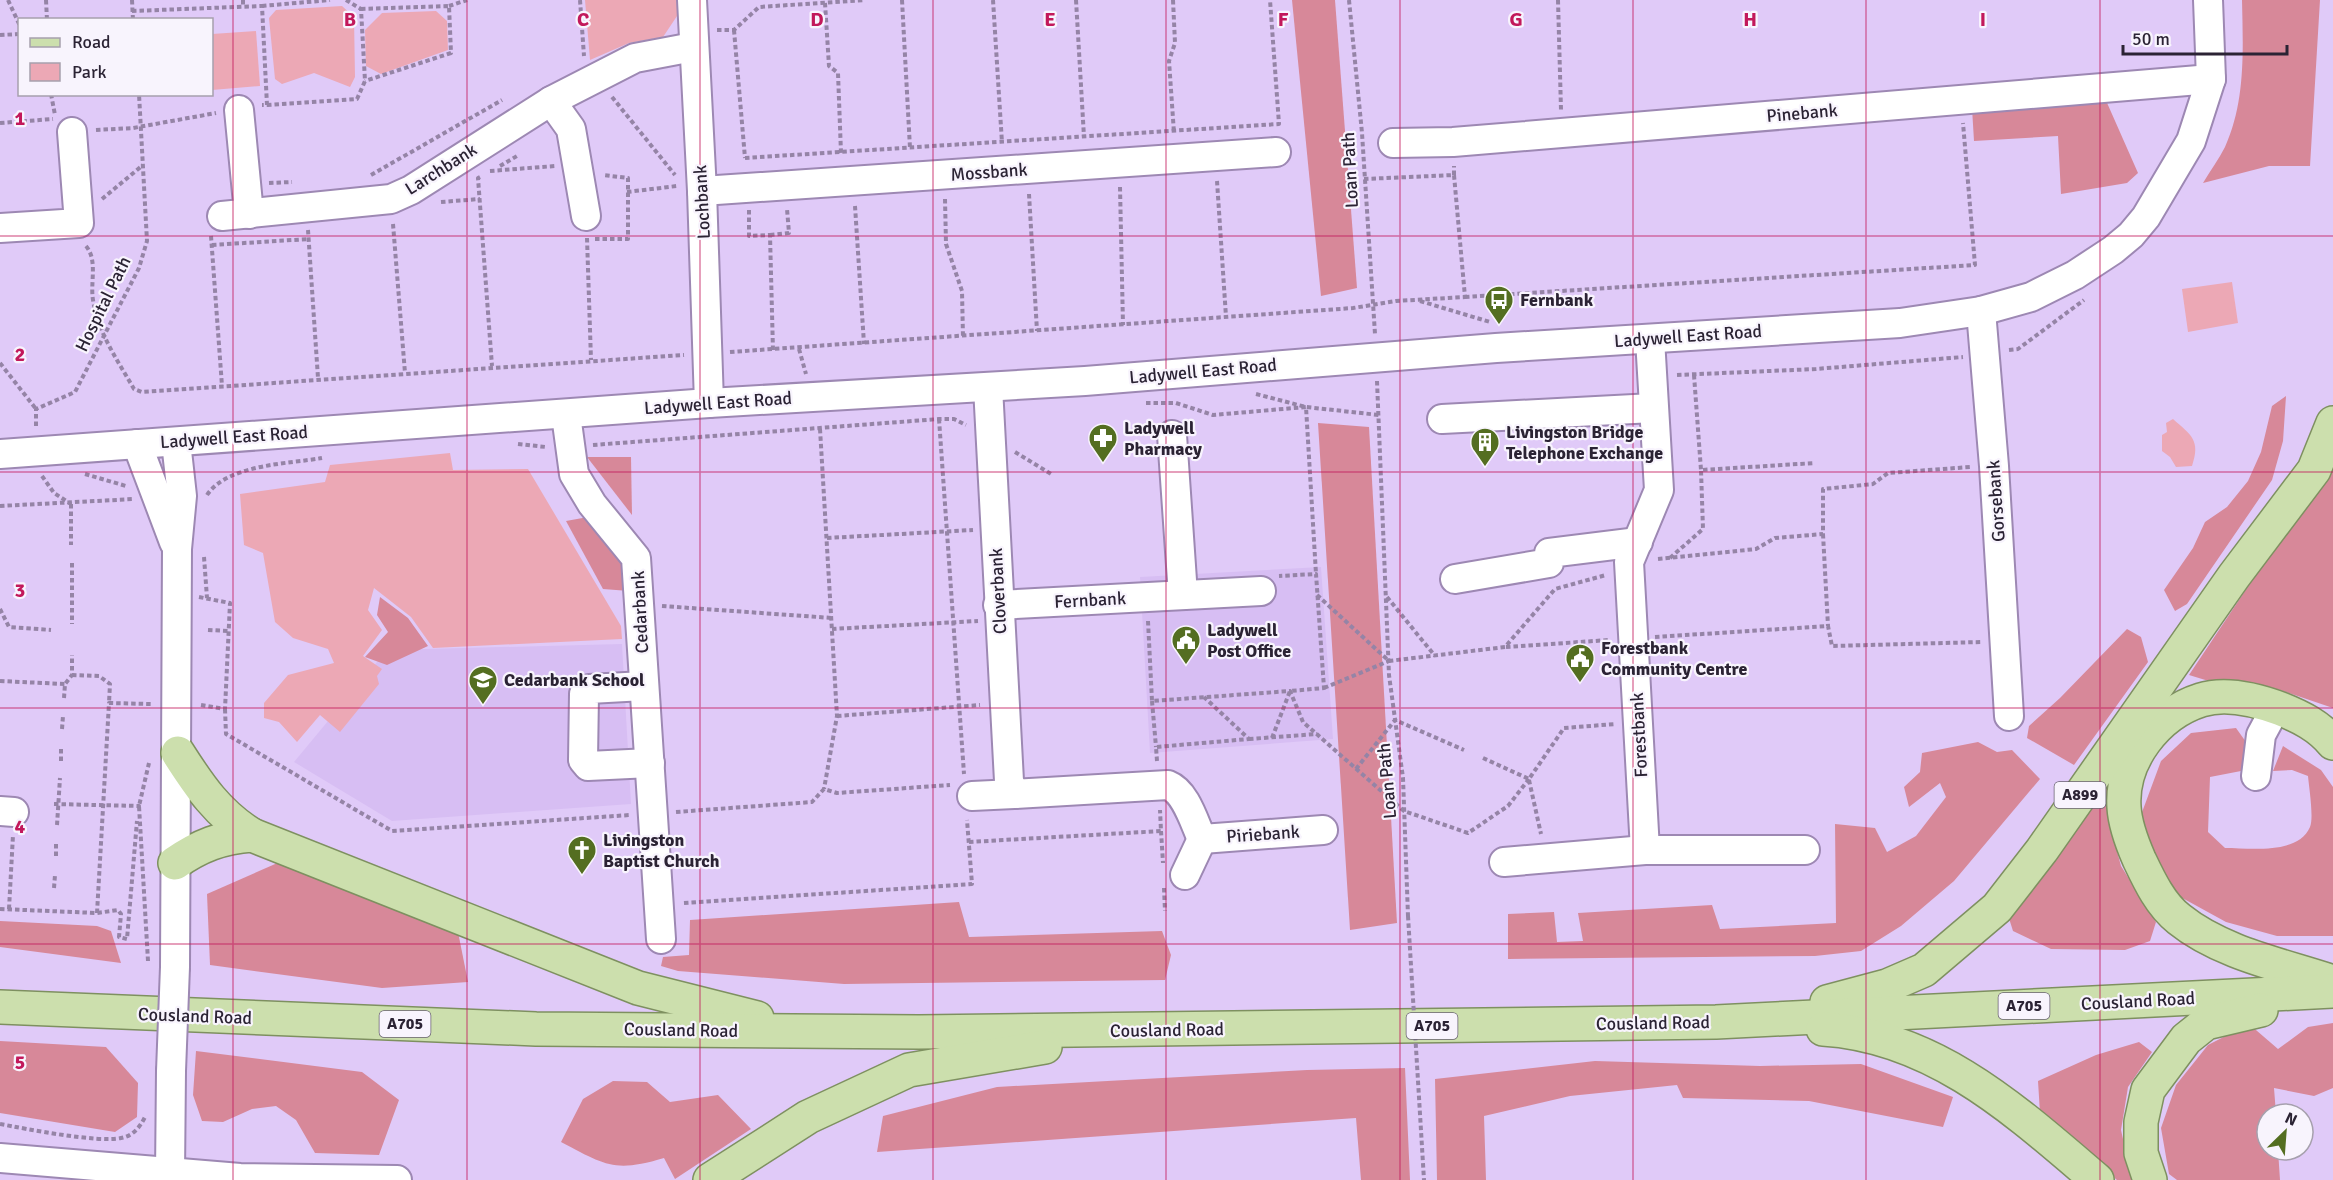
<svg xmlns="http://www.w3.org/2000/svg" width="2333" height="1180" viewBox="0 0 2333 1180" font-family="Signika,sans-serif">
	<rect width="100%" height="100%" fill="#e0caf8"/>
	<g fill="#d7bef3">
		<path d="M1321 567 1333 739 1150 753 1140 577Z"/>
		<path d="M622 644 631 804 392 821 294 762 387 650Z"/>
	</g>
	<g fill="#eca8b5">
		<path d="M585 0H677V16L663 37 629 43 590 60Z"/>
		<path d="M342 6 354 17 355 77 350 87 314 73 282 84 275 79 269 18 276 10Z"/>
		<path d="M436 11 447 21 448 50 381 74 366 66 365 30 382 13Z"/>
		<path d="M256 31 260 86 212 90V34Z"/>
		<path d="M2232 282 2238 323 2188 332 2182 289Z"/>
		<path d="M2173 419C2191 435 2201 440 2192 466L2176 467 2170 457 2162 451V435L2167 432 2166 423Z"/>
		<path d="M450 453 453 470 528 469 621 626 622 639 433 648 411 617 374 588 368 610 382 630 363 656 382 669 377 676 379 684 340 732 320 715 297 742 279 722 264 718V703L288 675 334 663 328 649 293 638 275 622 263 553 244 545 240 494 325 482 330 465Z"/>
	</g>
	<g fill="#d78899">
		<path d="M1292 0H1335L1357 288 1321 296Z"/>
		<path d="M2242 0H2320L2310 166H2269L2203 183C2210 171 2219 159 2225 147 2246 101 2243 49 2242 0Z"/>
		<path d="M2104 96 2138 173 2127 183 2061 194 2058 136 1974 141 1972 108Z"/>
		<path d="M2286 396 2283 441 2272 480 2187 604 2175 611 2164 590 2193 548 2205 522 2227 507 2248 481 2261 452 2272 406Z"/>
		<path d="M1318 423 1369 427 1397 923 1350 930Z"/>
		<path d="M587 457H631L632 515Z"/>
		<path d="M2333 459V708L2277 689 2225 686 2189 675Z"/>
		<path d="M588 517 626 565 629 591 603 589 566 521Z"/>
		<path d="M380 597 408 618 428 646 387 665 365 657 388 632 377 615Z"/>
		<path d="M2127 629 2141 637 2148 662 2074 765 2027 738 2029 726 2060 698Z"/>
		<path d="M2236 728 2251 749 2241 771 2210 777 2208 832 2225 848C2250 848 2298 855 2310 827 2314 818 2309 787 2308 776L2292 770 2273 771 2283 746 2321 770 2333 787V936H2277L2226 922 2175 894 2147 856 2141 815 2161 761 2191 733Z"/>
		<path d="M1978 742 1997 752 2012 750 2040 779 1954 881 1901 926 1861 951 1815 956 1508 959V914L1554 912 1557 942 1583 941 1578 913 1712 905 1720 929 1836 923 1835 824 1875 828 1887 852 1916 836 1946 797 1940 783 1909 807 1904 787 1920 772 1922 753Z"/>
		<path d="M2105 777 2117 783 2109 822 2121 866 2156 922 2150 941 2125 950 2051 949 2013 931 2007 912Z"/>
		<path d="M282 861 458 932 468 982 382 988 210 965 207 894Z"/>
		<path d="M959 902 969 937 1162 931 1171 955 1165 980 844 984 678 971 661 966 663 957 689 955 690 920Z"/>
		<path d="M0 921 97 926 111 931 121 963 0 947Z"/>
		<path d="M2333 1023V1088L2314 1096 2274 1088 2276 1114H2267V1150H2278L2280 1180H2177L2169 1174 2161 1128 2176 1085 2208 1045 2249 1024 2278 1049 2308 1027Z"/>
		<path d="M0 1041 106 1047 138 1083 137 1117 115 1132 0 1113Z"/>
		<path d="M2139 1042 2152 1052 2128 1087 2121 1130 2132 1180H2117L2040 1113 2038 1081 2096 1055Z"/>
		<path d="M196 1051 362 1072 399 1100 379 1155 315 1153 296 1120 276 1106 252 1109 223 1122 202 1121 193 1095Z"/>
		<path d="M1595 1061 1760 1066 1861 1064 1953 1097 1943 1127 1809 1101 1683 1098 1677 1085 1570 1096 1484 1116 1486 1180H1437L1435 1079Z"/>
		<path d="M1405 1068 1410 1180H1361L1356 1118 877 1152 883 1116 997 1087 1307 1070Z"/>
		<path d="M613 1081 647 1082 670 1102 718 1095 751 1129 675 1179 664 1158C614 1173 605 1165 561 1142L583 1099Z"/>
	</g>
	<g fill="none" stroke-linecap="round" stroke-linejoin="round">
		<g stroke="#9d88b3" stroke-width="32">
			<g id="minor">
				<path d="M692 0 702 191 709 403"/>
				<path d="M551 101 571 129 586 216"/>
				<path d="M239 110 249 214"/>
				<path d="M1393 143 1453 142 2211 79"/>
				<path d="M702 191 1276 152"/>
				<path d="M222 216 391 199 411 190 551 101 635 58 693 47"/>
				<path d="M0 228 79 223 72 132"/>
				<path d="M1981 311 1994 466 2009 716"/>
				<path d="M988 387 1009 781 1014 794 1168 785C1186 792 1194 822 1202 839L1323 830"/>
				<path d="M566 415 574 474 592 504 636 558 661 939"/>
				<path d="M1442 419 1653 408"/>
				<path d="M1172 435 1183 595"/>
				<path d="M137 444 174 542"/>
				<path d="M0 454 709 403 1085 381 1496 348 1900 323 1981 311 2031 297 2075 275 2113 250 2131 235 2146 217 2191 141 2211 79 2208 0"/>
				<path d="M1455 579 1549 563V553L1638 542"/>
				<path d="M998 605 1261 591"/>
				<path d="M644 686 589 689 584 694 583 760 588 766 650 763"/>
				<path d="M2256 776 2261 735 2276 707"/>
				<path d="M972 796 1014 794"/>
				<path d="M0 811 14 812"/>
				<path d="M1645 850 1629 562 1659 490 1650 339"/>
				<path d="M1504 862 1645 850H1805"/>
				<path d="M1185 875 1202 839"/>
				<path d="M175 967 177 549 182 496 176 442"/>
				<path d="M0 1158 240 1178 397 1180"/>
				<path d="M170 1174 171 1071"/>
			</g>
		</g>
		<g stroke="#7e9060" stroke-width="36">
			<g id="major">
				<path d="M2333 743C2319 726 2301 717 2281 709 2257 700 2226 692 2201 700 2157 714 2121 760 2124 807 2125 825 2132 843 2139 859 2149 880 2160 904 2179 919 2221 953 2282 965 2333 982"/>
				<path d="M178 753C199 786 218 814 252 835"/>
				<path d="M175 863C199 846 222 837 252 835L638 988 757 1018"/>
				<path d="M1827 1002 1887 986 1924 970 1997 908 2042 850 2234 576 2314 470 2333 423"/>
				<path d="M0 1007 536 1029 919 1032 1716 1022 2333 991"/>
				<path d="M1823 1029C1935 1036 2016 1111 2097 1180"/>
				<path d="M710 1180 808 1117 909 1070 1045 1047"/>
				<path d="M2150 1180 2141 1153V1122L2148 1090 2186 1039 2206 1023 2261 1010"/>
			</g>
		</g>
		<g stroke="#9584a6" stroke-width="4" stroke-dasharray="4.5 3" stroke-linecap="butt">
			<path d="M8 0 20 26"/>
			<path d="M46 0 47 20"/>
			<path d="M132 0 133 20"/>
			<path d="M243 0V6"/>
			<path d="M580 0 584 56"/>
			<path d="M902 0 910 148"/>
			<path d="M993 0 1002 143"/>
			<path d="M1076 0 1084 137"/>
			<path d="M1173 0 1175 43 1169 61 1174 133"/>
			<path d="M1349 0 1362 133 1375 334"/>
			<path d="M1558 0 1561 110"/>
			<path d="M825 3 829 66 838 73 841 153"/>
			<path d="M262 6 330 0"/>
			<path d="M449 6 467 0"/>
			<path d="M361 9 449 6 451 53 365 81"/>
			<path d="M132 11 262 6 267 105H262"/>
			<path d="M717 30H734L759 7 865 0"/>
			<path d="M734 30 745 158"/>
			<path d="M0 35 20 34"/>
			<path d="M51 94 55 115"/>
			<path d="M612 97 675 175"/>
			<path d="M267 105 357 99 365 81 361 9 346 0"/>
			<path d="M0 123 53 119"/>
			<path d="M96 130 133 128 216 113"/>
			<path d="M745 158 1279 124 1270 0"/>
			<path d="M500 166 517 156"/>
			<path d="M490 171 555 166"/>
			<path d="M371 175 502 100"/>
			<path d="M480 177 478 178 492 366"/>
			<path d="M1364 179 1454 175V166"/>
			<path d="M1217 181 1226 317"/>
			<path d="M269 183 292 182"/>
			<path d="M1120 187 1123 325"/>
			<path d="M627 192 677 186"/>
			<path d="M1029 194 1037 331"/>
			<path d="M102 199 143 165"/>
			<path d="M945 199 946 244 962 291 963 337"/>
			<path d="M441 202 480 199"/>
			<path d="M855 206 864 344"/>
			<path d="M749 210V236L770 235 773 351"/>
			<path d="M393 224 405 373"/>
			<path d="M308 230 318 378"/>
			<path d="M770 235 789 233 787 209"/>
			<path d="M211 236 222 386"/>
			<path d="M587 238 591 360"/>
			<path d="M595 239H628V178L603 175"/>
			<path d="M212 245 309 239"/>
			<path d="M86 246C98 260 90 283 93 300 98 333 118 361 134 389L142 392 684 355"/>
			<path d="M1465 297 1975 265 1963 123"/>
			<path d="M1420 301 1490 322"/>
			<path d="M799 349 806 374"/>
			<path d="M2009 350 2018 349 2084 300"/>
			<path d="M730 352 1353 308 1396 301 1465 297 1454 175"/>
			<path d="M0 363 36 409"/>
			<path d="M1677 375 1816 369 1963 357"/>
			<path d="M1694 375 1701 470"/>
			<path d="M1377 381 1389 675 1403 778 1408 916"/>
			<path d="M1256 394 1306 407 1379 415"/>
			<path d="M1146 403H1176L1213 415 1306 407 1316 574"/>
			<path d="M939 419 964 774"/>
			<path d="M36 426V409L75 392 139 268 147 241 139 94"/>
			<path d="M820 429 837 716 824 789"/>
			<path d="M518 444 546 447"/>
			<path d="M593 445 939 419H954L966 425"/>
			<path d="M1015 452 1051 474"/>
			<path d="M85 474 126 486"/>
			<path d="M42 476 54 493 71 504"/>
			<path d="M207 495C228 464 288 464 322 458"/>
			<path d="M71 504V545"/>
			<path d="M0 506 134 499"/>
			<path d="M1823 534 1828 626"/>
			<path d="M827 538 973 530"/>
			<path d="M204 557 207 598"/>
			<path d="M1670 558 1703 529 1701 470 1815 463"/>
			<path d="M1658 559 1756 549 1775 538 1823 534V489L1873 484 1888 473 1970 467"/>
			<path d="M72 563V624"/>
			<path d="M1317 595 1389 661 1505 647 1555 589 1606 575"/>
			<path d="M199 597 230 603 225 709 201 705"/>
			<path d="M1387 597 1435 656"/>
			<path d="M662 606 832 618"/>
			<path d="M0 609 9 627 51 630"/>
			<path d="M1148 621 1152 701 1290 691 1303 722 1404 811 1468 833 1508 806 1529 779"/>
			<path d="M832 629 978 621"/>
			<path d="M208 630 229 631"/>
			<path d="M1655 637 1828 626 1832 646 1982 642"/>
			<path d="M1506 647 1609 640"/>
			<path d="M72 675 99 676 110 684 109 703"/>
			<path d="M0 681 65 684"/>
			<path d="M1324 688 1389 661"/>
			<path d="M64 698 65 684 72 675V655"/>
			<path d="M1152 701 1156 747"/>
			<path d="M225 709 226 734 392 831 630 815"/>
			<path d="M837 716 980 705"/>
			<path d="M62 729 63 716"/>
			<path d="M1272 738 1290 691 1324 688 1316 574 1279 576"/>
			<path d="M1249 739 1317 734"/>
			<path d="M1483 758 1529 779 1564 728 1616 724"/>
			<path d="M61 761V748"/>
			<path d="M1157 761 1156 747 1249 739 1204 697"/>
			<path d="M1356 769 1395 720 1464 750"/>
			<path d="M1529 780 1541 834"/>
			<path d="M54 804 139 806 138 808"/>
			<path d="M676 812 812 802 824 789 837 793 950 785"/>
			<path d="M57 825 60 778"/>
			<path d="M1161 831 1163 863"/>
			<path d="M969 842 1161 831 1160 810"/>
			<path d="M56 856V844"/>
			<path d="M54 888 55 875"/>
			<path d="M1164 888 1165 911"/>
			<path d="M684 903 972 884 967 820"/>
			<path d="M0 909 97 913 118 910 121 914 119 937 127 939 137 821"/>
			<path d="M9 909 13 835"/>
			<path d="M97 913 109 703 151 704"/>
			<path d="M148 961 139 806 149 763"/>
			<path d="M0 1124C27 1129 97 1143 121 1138 133 1136 140 1127 145 1117"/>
		</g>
		<use href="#minor" stroke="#fff" stroke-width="28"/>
		<use href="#major" stroke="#ccdfad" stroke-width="33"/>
		<g stroke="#9d88b3" stroke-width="32" stroke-linecap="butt">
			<path id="minor-bridge" d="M171 1071 175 967"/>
		</g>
		<path stroke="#9584a6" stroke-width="4" stroke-dasharray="4.5 3" stroke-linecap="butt" d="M1408 916 1424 1180"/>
		<use href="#minor-bridge" stroke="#fff" stroke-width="28"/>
	</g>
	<path fill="none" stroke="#c2185b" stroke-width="1.5" stroke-opacity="0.55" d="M233 0V1180M467 0V1180M700 0V1180M933 0V1180M1166 0V1180M1400 0V1180M1633 0V1180M1866 0V1180M2100 0V1180M0 236H2333M0 472H2333M0 708H2333M0 944H2333"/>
	<defs>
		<g id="bus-pin" transform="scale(1.5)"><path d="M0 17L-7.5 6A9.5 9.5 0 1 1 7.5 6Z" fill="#546e21" stroke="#f8f4fd"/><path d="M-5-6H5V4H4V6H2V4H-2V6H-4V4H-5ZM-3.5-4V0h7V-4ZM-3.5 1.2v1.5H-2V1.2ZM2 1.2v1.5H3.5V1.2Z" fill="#fff"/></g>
		<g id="pharmacy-pin" transform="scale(1.5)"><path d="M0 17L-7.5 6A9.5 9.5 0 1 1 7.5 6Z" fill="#546e21" stroke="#f8f4fd"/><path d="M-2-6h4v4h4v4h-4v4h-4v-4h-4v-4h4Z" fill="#fff"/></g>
		<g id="building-pin" transform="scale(1.5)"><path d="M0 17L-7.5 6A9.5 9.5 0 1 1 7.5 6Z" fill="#546e21" stroke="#f8f4fd"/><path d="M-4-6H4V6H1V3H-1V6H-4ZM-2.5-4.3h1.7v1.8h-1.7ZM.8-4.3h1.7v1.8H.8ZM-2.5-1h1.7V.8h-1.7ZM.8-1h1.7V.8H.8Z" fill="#fff"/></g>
		<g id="civic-pin" transform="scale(1.5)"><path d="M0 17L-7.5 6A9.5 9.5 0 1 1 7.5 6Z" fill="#546e21" stroke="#f8f4fd"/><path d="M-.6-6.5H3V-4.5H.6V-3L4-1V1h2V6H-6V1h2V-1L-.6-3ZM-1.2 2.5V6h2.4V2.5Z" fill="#fff"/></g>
		<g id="school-pin" transform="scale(1.5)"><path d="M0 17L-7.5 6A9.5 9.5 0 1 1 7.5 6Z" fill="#546e21" stroke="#f8f4fd"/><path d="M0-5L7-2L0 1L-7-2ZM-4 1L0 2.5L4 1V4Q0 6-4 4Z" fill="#fff"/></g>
		<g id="church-pin" transform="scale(1.5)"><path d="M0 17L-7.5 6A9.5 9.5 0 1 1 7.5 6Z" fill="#546e21" stroke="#f8f4fd"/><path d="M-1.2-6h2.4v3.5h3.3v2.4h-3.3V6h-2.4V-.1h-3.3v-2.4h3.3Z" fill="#fff"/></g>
	</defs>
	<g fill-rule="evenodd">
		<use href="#bus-pin" x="1499" y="300"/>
		<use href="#pharmacy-pin" x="1103" y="438"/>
		<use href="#building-pin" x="1485" y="442"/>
		<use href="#civic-pin" x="1186" y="640"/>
		<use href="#civic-pin" x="1580" y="658"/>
		<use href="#school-pin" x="483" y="680"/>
		<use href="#church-pin" x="582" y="850"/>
	</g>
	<g text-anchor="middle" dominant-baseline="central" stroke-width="4.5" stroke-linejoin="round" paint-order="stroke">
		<g fill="#f8f4fd" stroke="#686270" stroke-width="1.5">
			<rect x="2054.5" y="782" width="51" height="26" rx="4.5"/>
			<rect x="1998.5" y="993" width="51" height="26" rx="4.5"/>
			<rect x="379.5" y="1011" width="51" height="26" rx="4.5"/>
			<rect x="1406.5" y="1013" width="51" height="26" rx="4.5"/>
		</g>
		<g font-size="16" font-weight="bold" fill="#2b2334">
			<text x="2080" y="795">A899</text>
			<text x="2024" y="1006">A705</text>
			<text x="405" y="1024">A705</text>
			<text x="1432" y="1026">A705</text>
		</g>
		<g font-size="18" fill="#2b2334" stroke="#f8f4fd">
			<text transform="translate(1802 113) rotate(-5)">Pinebank</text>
			<text transform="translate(441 169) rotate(-32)">Larchbank</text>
			<text transform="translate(1350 170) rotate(-93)">Loan Path</text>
			<text transform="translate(989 172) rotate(-4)">Mossbank</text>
			<text transform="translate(702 202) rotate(-93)">Lochbank</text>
			<text transform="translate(103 304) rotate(-64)">Hospital Path</text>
			<text transform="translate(1688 336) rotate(-4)">Ladywell East Road</text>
			<text transform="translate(1203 371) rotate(-5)">Ladywell East Road</text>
			<text transform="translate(718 403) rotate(-4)">Ladywell East Road</text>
			<text transform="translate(234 437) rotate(-4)">Ladywell East Road</text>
			<text transform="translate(1996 501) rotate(-94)">Gorsebank</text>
			<text transform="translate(998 591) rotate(-93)">Cloverbank</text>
			<text transform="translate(1090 600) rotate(-3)">Fernbank</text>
			<text transform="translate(640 612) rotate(-93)">Cedarbank</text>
			<text transform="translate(1639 735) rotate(-93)">Forestbank</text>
			<text transform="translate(1387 781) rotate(-95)">Loan Path</text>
			<text transform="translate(1263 834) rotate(-4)">Piriebank</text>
			<text transform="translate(2138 1001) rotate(-3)">Cousland Road</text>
			<text transform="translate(195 1016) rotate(2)">Cousland Road</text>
			<text transform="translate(1653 1023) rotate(-1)">Cousland Road</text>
			<text transform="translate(681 1030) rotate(1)">Cousland Road</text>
			<text transform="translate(1167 1030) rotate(-1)">Cousland Road</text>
		</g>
		<g font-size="18" font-weight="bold" fill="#2b2334" stroke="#f8f4fd" text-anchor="start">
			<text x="1520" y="300">Fernbank</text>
			<text x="1124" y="428">Ladywell<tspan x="1124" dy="21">Pharmacy</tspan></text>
			<text x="1506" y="432">Livingston Bridge<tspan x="1506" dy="21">Telephone Exchange</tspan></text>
			<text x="1207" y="630">Ladywell<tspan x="1207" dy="21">Post Office</tspan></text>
			<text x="1601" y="648">Forestbank<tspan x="1601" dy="21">Community Centre</tspan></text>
			<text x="504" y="680">Cedarbank School</text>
			<text x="603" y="840">Livingston<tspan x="603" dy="21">Baptist Church</tspan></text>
		</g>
	</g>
	<g font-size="20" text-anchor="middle" font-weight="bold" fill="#c2185b" stroke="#f8f4fd" stroke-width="4.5" stroke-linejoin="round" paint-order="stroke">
		<text x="350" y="26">B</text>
		<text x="583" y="26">C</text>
		<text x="817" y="26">D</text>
		<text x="1050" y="26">E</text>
		<text x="1283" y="26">F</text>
		<text x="1516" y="26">G</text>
		<text x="1750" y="26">H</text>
		<text x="1983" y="26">I</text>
		<text x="20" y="125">1</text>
		<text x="20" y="361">2</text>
		<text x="20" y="597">3</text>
		<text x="20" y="833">4</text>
		<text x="20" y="1069">5</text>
	</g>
	<rect x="18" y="18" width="195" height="78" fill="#f8f4fd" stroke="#a6a0ad" stroke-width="1.5"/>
	<rect x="30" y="38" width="30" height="9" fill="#ccdfad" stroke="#a6a0ad" stroke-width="1.5"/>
	<text x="72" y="48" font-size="18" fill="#2b2334">Road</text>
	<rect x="30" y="63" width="30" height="18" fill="#eca8b5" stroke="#a6a0ad" stroke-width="1.5"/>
	<text x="72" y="78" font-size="18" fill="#2b2334">Park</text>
	<g transform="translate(2285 1132) rotate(25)"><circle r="28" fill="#f8f4fd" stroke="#a6a0ad" stroke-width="1.5"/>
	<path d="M0-4.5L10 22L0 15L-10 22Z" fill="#546e21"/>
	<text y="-9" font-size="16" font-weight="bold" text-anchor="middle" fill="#2b2334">N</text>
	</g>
	<path d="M2123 45v9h164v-9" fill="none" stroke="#2b2334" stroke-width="3"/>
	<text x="2132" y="45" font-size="18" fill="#2b2334" stroke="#f8f4fd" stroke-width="4.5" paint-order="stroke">50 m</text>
</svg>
